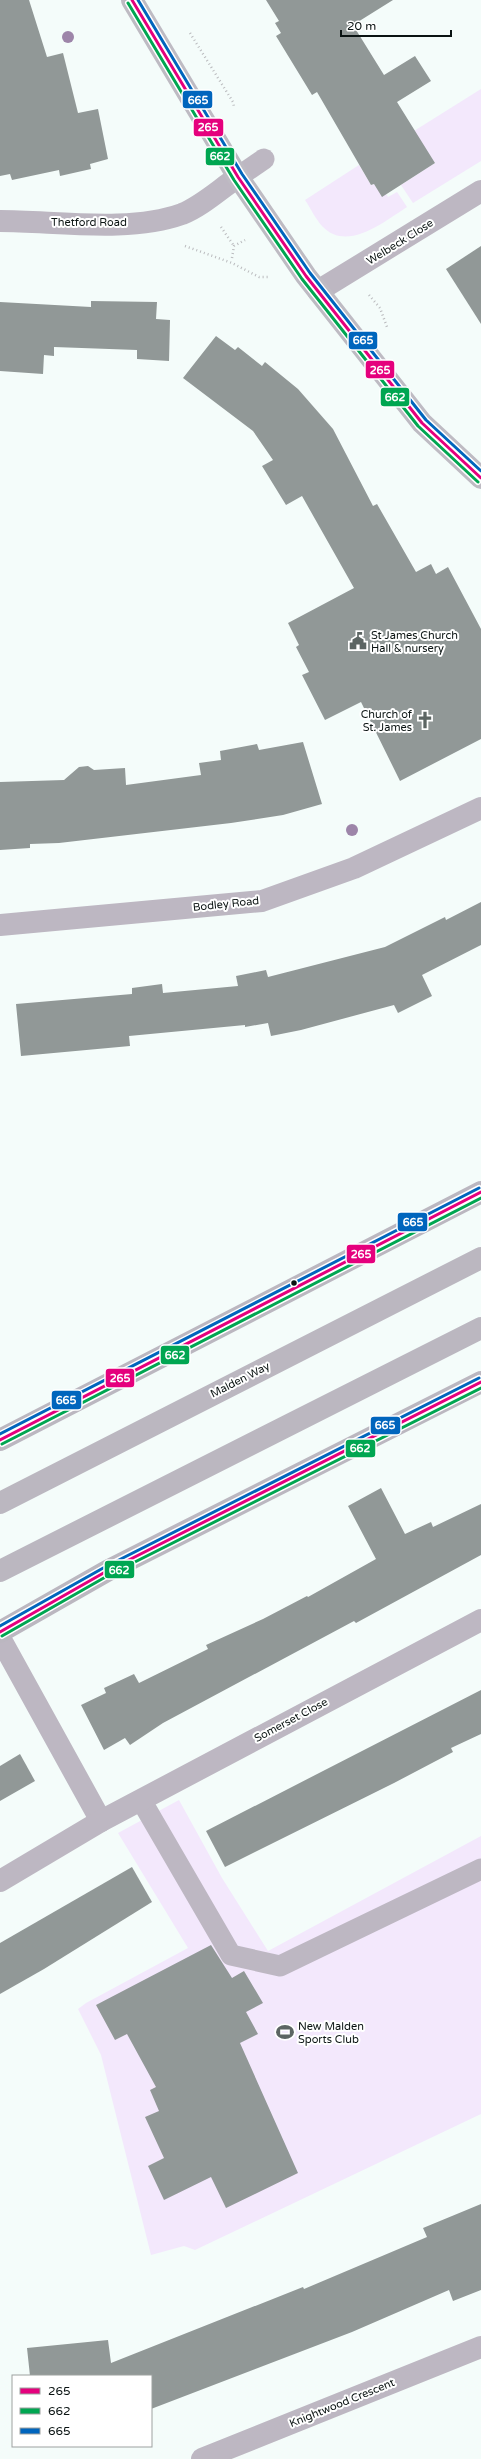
<svg xmlns="http://www.w3.org/2000/svg" width="481" height="2459" viewBox="0 0 481 2459" font-family="'Varela Round',sans-serif">
	<rect width="100%" height="100%" fill="#f4fcfa"/>
	<g fill="#f3e8fc">
		<path d="M481 89V161L413 203 401 185 435 163 422 143 406 136Z"/>
		<path d="M359 165 371 185 374 184 382 196 386 194 388 197 397 192 407 207C385 221 347 253 322 226 315 218 311 209 305 200Z"/>
		<path d="M179 1800 222 1878 268 1951 481 1836V2114L195 2250 184 2246 151 2255 101 2055 78 2009 86 2003 188 1948 118 1833Z"/>
	</g>
	<g fill="#919897">
		<path d="M0 0H29L47 57 63 53 78 113 98 109 108 159 90 164 91 169 60 176 59 170 12 180 10 174 0 176Z"/>
		<path d="M266 0H393L353 25 384 75 415 56 431 81 397 102 435 163 382 197 374 184 371 185 317 92 312 95 276 36 281 33 275 23 279 21Z"/>
		<path d="M481 246V324L446 269Z"/>
		<path d="M91 301 157 302 156 319 170 320 169 361 137 359V350L54 347V356L44 355 43 374 0 371V302L91 307Z"/>
		<path d="M216 336 235 350 238 347 262 366 265 362 298 389 333 429 373 506 377 504 416 572 431 564 436 574 448 567 481 629V739L400 781 361 702 325 720 302 675 309 672 296 647 299 645 288 623 354 588 302 496 286 505 262 466 273 460 253 431 183 378Z"/>
		<path d="M303 742 322 804 283 815 231 823 59 843 30 844V848L0 850V782L64 780 79 767 88 766 94 770 125 768 126 785 201 775 199 763 221 760 220 751 257 744 259 750Z"/>
		<path d="M481 902V945L422 975 432 996 398 1013 394 1005 301 1030 271 1036 268 1023 245 1027V1025L129 1036 130 1046 21 1056 16 1004 132 994V988L162 984 163 993 238 986 236 976 266 970 268 977 385 947 445 917 446 920Z"/>
		<path d="M381 1488 405 1534 431 1522 433 1527 481 1504V1555L356 1623 354 1621 163 1723 130 1745 125 1738 104 1750 81 1705 106 1693 104 1688 134 1674 139 1683 208 1649 206 1645 263 1619 307 1596 308 1597 376 1559 348 1506Z"/>
		<path d="M481 1690V1734L451 1748 453 1752 394 1783 225 1867 206 1831Z"/>
		<path d="M20 1754 35 1781 0 1801V1766Z"/>
		<path d="M132 1867 152 1902 44 1969 0 1994V1943Z"/>
		<path d="M211 1945 232 1978 244 1971 263 2003 246 2012 258 2034 240 2043 298 2173 226 2208 211 2177 164 2200 148 2166 164 2158 145 2117 159 2111 150 2090 156 2087 127 2034 115 2040 96 2005Z"/>
		<path d="M481 2204V2290L453 2301 449 2290 352 2332 151 2409V2376H30L27 2348 108 2340 111 2363 303 2287 304 2289 427 2237 423 2228Z"/>
	</g>
	<g fill="none" stroke-linecap="round" stroke-linejoin="round">
		<g stroke="#babbbe" stroke-width="2.5" stroke-dasharray="1 3" stroke-linecap="butt">
			<path d="M190 33 233 102 234 107"/>
			<path d="M221 227 234 246"/>
			<path d="M185 246 232 263 259 277H270"/>
			<path d="M232 258 234 246 245 240"/>
			<path d="M369 295 380 308 387 327"/>
		</g>
		<g stroke="#bdb7c2" stroke-width="21">
			<path d="M238 177 264 159"/>
			<path d="M141 1800 231 1955 280 1966 481 1869"/>
		</g>
		<g stroke="#bdb7c2" stroke-width="22">
			<path d="M0 221C55 221 129 233 182 214 202 206 220 189 238 177"/>
			<path d="M318 291 481 191"/>
			<path d="M0 925 262 901 354 868 481 808"/>
			<path d="M0 1638 101 1821"/>
			<path d="M0 1881 101 1821 481 1620"/>
			<path d="M202 2459 481 2347"/>
		</g>
		<path stroke="#bebbc3" stroke-width="22" d="M132 0 238 177 306 276 422 423 481 478"/>
		<g stroke="#bbb7c0" stroke-width="22">
			<path d="M0 1440 481 1192"/>
			<path d="M0 1503 481 1258"/>
			<path d="M0 1571 481 1328"/>
			<path d="M0 1632 107 1571 481 1382"/>
		</g>
		<g stroke="#fff" stroke-width="6">
			<g id="bus-1">
				<path d="M132 0 238 177 306 276 422 423 481 478"/>
				<path d="M0 1440 481 1192"/>
				<path d="M0 1632 107 1571 481 1382"/>
			</g>
		</g>
		<g stroke="#fff" stroke-width="6">
			<g id="bus-2">
				<path d="M128 3 234 180 302 279 418 426 478 482"/>
				<path d="M2 1444 481 1198"/>
				<path d="M2 1636 109 1575 481 1388"/>
			</g>
		</g>
		<g stroke="#fff" stroke-width="6">
			<g id="bus-3">
				<path d="M138 0 242 174 310 273 426 420 481 471"/>
				<path d="M0 1434 479 1188"/>
				<path d="M0 1626 105 1567 479 1378"/>
			</g>
		</g>
		<use href="#bus-1" stroke="#e5007d" stroke-width="3"/>
		<use href="#bus-2" stroke="#00a651" stroke-width="3"/>
		<use href="#bus-3" stroke="#0065bd" stroke-width="3"/>
	</g>
	<g fill="#9d85a9">
		<circle cx="68" cy="37" r="6"/>
		<circle cx="352" cy="830" r="6"/>
	</g>
	<defs>
		<g id="civic-bare" transform="scale(1.38)"><path d="M-.6-6.5H3V-4.5H.6V-3L4-1V1h2V6H-6V1h2V-1L-.6-3ZM-1.2 2.5V6h2.4V2.5Z" fill="#5c6563" stroke="#fff" stroke-width="2.5" paint-order="stroke"/></g>
		<g id="church-bare" transform="scale(1.38)"><path d="M-1.2-6h2.4v3.5h3.3v2.4h-3.3V6h-2.4V-.1h-3.3v-2.4h3.3Z" fill="#5c6563" stroke="#fff" stroke-width="2.5" paint-order="stroke"/></g>
		<g id="stadium-bare" transform="scale(1.38)"><path d="M0-5a6.5 5 0 1 0 0 10a6.5 5 0 1 0 0-10ZM-3.5-1.8h7v3.6h-7Z" fill="#5c6563" stroke="#fff" stroke-width="2.5" paint-order="stroke"/></g>
	</defs>
	<g fill-rule="evenodd">
		<use href="#civic-bare" x="358" y="641"/>
		<use href="#church-bare" x="425" y="720"/>
		<use href="#stadium-bare" x="285" y="2032"/>
	</g>
	<circle fill="#0a1312" stroke="#fff" stroke-width="1.5" cx="294" cy="1283" r="3.5"/>
	<g text-anchor="middle" dominant-baseline="central" stroke-width="4" stroke-linejoin="round" paint-order="stroke">
		<g font-size="11" fill="#0a1312" stroke="#fff">
			<text x="89" y="222">Thetford Road</text>
			<text transform="translate(400 242) rotate(-32)">Welbeck Close</text>
			<text transform="translate(226 904) rotate(-6)">Bodley Road</text>
			<text transform="translate(240 1380) rotate(-27)">Malden Way</text>
			<text transform="translate(291 1720) rotate(-28)">Somerset Close</text>
			<text transform="translate(342 2403) rotate(-22)">Knightwood Crescent</text>
		</g>
		<g font-size="11" fill="#0a1312" stroke="#fff" text-anchor="start">
			<text x="371" y="635">St James Church<tspan x="371" dy="13">Hall &amp; nursery</tspan></text>
			<text x="412" y="714" text-anchor="end">Church of<tspan x="412" dy="13">St. James</tspan></text>
			<text x="298" y="2026">New Malden<tspan x="298" dy="13">Sports Club</tspan></text>
		</g>
	</g>
	<g stroke="#fff" stroke-width="1.5">
		<rect x="182" y="90" width="31" height="19" rx="4" fill="#0065bd"/>
		<rect x="193" y="118" width="31" height="19" rx="4" fill="#e5007d"/>
		<rect x="205" y="147" width="30" height="19" rx="4" fill="#00a651"/>
		<rect x="348" y="331" width="30" height="19" rx="4" fill="#0065bd"/>
		<rect x="365" y="360" width="30" height="19" rx="4" fill="#e5007d"/>
		<rect x="380" y="387" width="30" height="20" rx="4" fill="#00a651"/>
		<rect x="397" y="1212" width="31" height="20" rx="4" fill="#0065bd"/>
		<rect x="346" y="1244" width="30" height="20" rx="4" fill="#e5007d"/>
		<rect x="160" y="1345" width="30" height="20" rx="4" fill="#00a651"/>
		<rect x="105" y="1368" width="30" height="20" rx="4" fill="#e5007d"/>
		<rect x="51" y="1390" width="31" height="20" rx="4" fill="#0065bd"/>
		<rect x="370" y="1416" width="31" height="19" rx="4" fill="#0065bd"/>
		<rect x="345" y="1439" width="31" height="19" rx="4" fill="#00a651"/>
		<rect x="104" y="1560" width="31" height="19" rx="4" fill="#00a651"/>
	</g>
	<g font-size="11" text-anchor="middle" font-weight="bold" fill="#fff">
		<text x="198" y="104">665</text>
		<text x="208" y="131">265</text>
		<text x="220" y="160">662</text>
		<text x="363" y="344">665</text>
		<text x="380" y="374">265</text>
		<text x="395" y="401">662</text>
		<text x="413" y="1226">665</text>
		<text x="361" y="1258">265</text>
		<text x="175" y="1359">662</text>
		<text x="120" y="1382">265</text>
		<text x="66" y="1404">665</text>
		<text x="385" y="1429">665</text>
		<text x="360" y="1452">662</text>
		<text x="119" y="1574">662</text>
	</g>
	<rect x="12" y="2375" width="140" height="72" fill="#ffffff" stroke="#9da1a0"/>
	<rect x="20" y="2388" width="20" height="6" fill="#e5007d" stroke="#9da1a0"/>
	<text x="48" y="2395" font-size="12" fill="#0a1312">265</text>
	<rect x="20" y="2408" width="20" height="6" fill="#00a651" stroke="#9da1a0"/>
	<text x="48" y="2415" font-size="12" fill="#0a1312">662</text>
	<rect x="20" y="2428" width="20" height="6" fill="#0065bd" stroke="#9da1a0"/>
	<text x="48" y="2435" font-size="12" fill="#0a1312">665</text>
	<path d="M341 30v6h110v-6" fill="none" stroke="#0a1312" stroke-width="2"/>
	<text x="347" y="30" font-size="12" fill="#0a1312" stroke="#ffffff" stroke-width="3" paint-order="stroke">20 m</text>
</svg>
